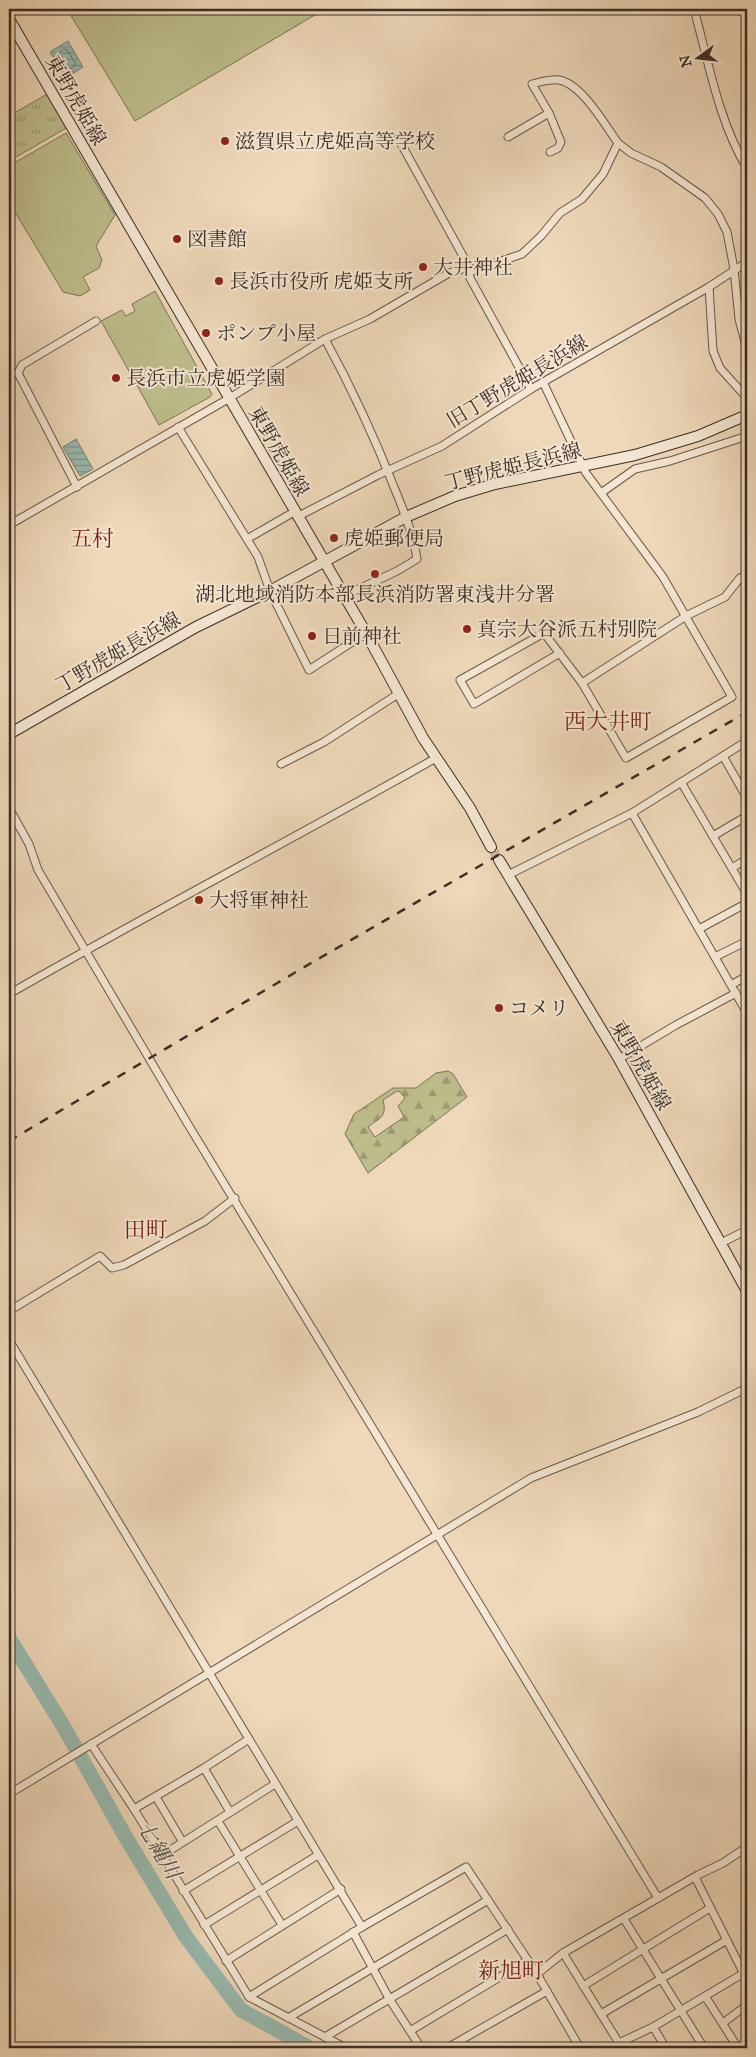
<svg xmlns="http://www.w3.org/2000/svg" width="756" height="2057" viewBox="0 0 756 2057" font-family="'IM FELL Great Primer','Noto Serif JP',serif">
	<defs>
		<pattern id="grass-tufts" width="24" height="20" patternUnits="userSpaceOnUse" patternTransform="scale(1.25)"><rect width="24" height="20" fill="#bdbd8c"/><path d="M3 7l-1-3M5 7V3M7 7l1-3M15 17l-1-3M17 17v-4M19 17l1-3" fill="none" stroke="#9b9a72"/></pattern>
		<pattern id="forest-firs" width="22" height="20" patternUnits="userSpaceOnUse" patternTransform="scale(1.25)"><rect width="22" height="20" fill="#bdbd8c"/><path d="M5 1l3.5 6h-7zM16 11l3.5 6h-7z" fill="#9b9a72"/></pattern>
		<pattern id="water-rules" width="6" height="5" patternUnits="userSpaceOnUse" patternTransform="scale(1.25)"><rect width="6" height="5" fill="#99bab0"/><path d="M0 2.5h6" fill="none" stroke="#7e988f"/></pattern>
	</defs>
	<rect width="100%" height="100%" fill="#eed8b9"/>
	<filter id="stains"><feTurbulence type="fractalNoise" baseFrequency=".004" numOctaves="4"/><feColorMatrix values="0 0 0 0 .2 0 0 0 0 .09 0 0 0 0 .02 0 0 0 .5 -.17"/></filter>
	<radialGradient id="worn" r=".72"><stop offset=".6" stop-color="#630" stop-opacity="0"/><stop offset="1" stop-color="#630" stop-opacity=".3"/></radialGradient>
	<path fill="url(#grass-tufts)" stroke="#7c7558" d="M49 93 68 127 9 161V116Z"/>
	<path fill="url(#forest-firs)" stroke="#7c7558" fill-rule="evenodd" d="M448 1071 453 1074 467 1097 368 1173 345 1134 354 1114 393 1088H416L436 1073ZM397 1091 400 1092 405 1098 398 1106 404 1117 375 1137 368 1127C381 1117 387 1117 383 1100Z"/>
	<g fill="#bdbd8c" stroke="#7c7558">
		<path d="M67 9H318L320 12 135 121Z"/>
		<path d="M66 133 115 215 96 246 102 260 99 268 83 277 90 290 80 296 63 292 9 202V166Z"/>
		<path d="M155 291 212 394 210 397 159 425 101 321 122 310 126 316 135 311 132 304Z"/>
	</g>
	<g fill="url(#water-rules)" stroke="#738278">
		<path d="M68 41 83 67 66 78 50 52Z"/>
		<path d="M76 439 93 469 80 476 63 447Z"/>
	</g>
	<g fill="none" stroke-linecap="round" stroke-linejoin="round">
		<path stroke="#6a746a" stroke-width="1" d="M64 49 67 50 76 64 69 70 66 69 58 55Z"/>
		<path stroke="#99bab0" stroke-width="15" d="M9 1638 65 1729 125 1836 186 1937 241 2010 310 2048"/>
		<path stroke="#cab69b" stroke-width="10" stroke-dasharray="10 5" stroke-linecap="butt" d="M491 847 499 860"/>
		<g stroke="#68584a" stroke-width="9">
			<g id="minor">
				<path d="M694 9C708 60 719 123 747 168"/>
				<path d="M508 137 549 113"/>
				<path d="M398 138 469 267 470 278 531 389"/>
				<path d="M550 152 558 148 561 142 549 113 532 84C540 82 550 79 559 80 582 84 605 125 618 143"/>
				<path d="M469 272 522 254 541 236 560 213 582 199 603 174 618 143 631 153 661 167 705 198 718 214 727 232 734 269 739 319 747 349"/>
				<path d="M709 287 713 351 720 368 747 398"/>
				<path d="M325 339C351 387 374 436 394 487 404 511 413 534 417 559L397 571 344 596"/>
				<path d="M543 382 586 473 663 577 732 697 626 758 582 683 686 616 725 597 740 578 747 575"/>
				<path d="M178 427 258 557 270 591 309 670 366 633"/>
				<path d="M77 487 18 373 22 365 96 321"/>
				<path d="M601 493 635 469 670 461 747 436"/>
				<path d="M297 517 378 475 442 446 531 389 709 287 747 262"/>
				<path d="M9 525 228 399 325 339 370 319 449 273 469 267"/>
				<path d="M247 539 294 512"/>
				<path d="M560 653 474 704 460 680 544 633 582 683"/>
				<path d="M723 756 747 798"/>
				<path d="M281 764 324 742 398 694"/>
				<path d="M681 782 747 894"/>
				<path d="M9 808 29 844 38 870 186 1121 658 1898"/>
				<path d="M632 813 747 1013"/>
				<path d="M713 836 747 816"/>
				<path d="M732 868 747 859"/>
				<path d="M508 875 632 813 747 741"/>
				<path d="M699 929 747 903"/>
				<path d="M715 957 747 941"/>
				<path d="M731 985 747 976"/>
				<path d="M9 994C150 913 295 838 436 758"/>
				<path d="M619 1059 676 1025 736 993"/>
				<path d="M721 1243 747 1230"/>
				<path d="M9 1311 100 1256 112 1268 124 1265 205 1221 235 1198"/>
				<path d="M9 1340 362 1927 249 1997"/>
				<path d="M91 1744 134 1809 249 1997 346 2048"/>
				<path d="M204 1768 230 1812"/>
				<path d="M9 1794 531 1478 698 1412 747 1388"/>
				<path d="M156 1797 182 1841"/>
				<path d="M134 1809 204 1768 249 1739"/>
				<path d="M218 1821 282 1925"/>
				<path d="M161 1856 275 1784"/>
				<path d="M695 1877 747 1980"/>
				<path d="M183 1891 298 1821"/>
				<path d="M624 1919 704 2048"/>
				<path d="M204 1925 318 1855"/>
				<path d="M362 1927 466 1867 537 1974 580 2048"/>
				<path d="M353 1932 390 2000 421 2048"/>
				<path d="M563 1953 622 2048"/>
				<path d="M226 1961 341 1889"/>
				<path d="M537 1974 563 1953 698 1875 723 1863 747 1847"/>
				<path d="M583 1986 710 1908"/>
				<path d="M705 1996 738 2048"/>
				<path d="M601 2014 727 1940"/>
				<path d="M288 2018 488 1900"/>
				<path d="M723 2023 747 2005"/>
				<path d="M653 2027 666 2048"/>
				<path d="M410 2031 528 1960"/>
				<path d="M325 2037 508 1929"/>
				<path d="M619 2043 653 2027 744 1973"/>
				<path d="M447 2048 547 1991"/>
			</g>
		</g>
		<g stroke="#3b2d25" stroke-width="12">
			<g id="secondary">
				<path d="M9 19 366 633 423 738 470 808 491 847"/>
				<path d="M9 734 196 627 270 591 406 517 455 496 495 484 635 455 698 436 747 415"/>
				<path d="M499 860 619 1059 747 1291"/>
			</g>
		</g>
		<use href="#minor" stroke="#f4e6d2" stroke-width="7"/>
		<use href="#secondary" stroke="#f4e6d2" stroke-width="10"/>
		<path stroke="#3b2d25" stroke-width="2.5" stroke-dasharray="9 9" stroke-linecap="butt" d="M9 1141 318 959 747 712"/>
	</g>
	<g fill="#8f2418" stroke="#f4e6d2" stroke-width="2">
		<circle cx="225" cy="141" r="5"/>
		<circle cx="177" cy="239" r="5"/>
		<circle cx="423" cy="267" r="5"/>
		<circle cx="219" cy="281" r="5"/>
		<circle cx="206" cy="333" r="5"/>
		<circle cx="116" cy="378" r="5"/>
		<circle cx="334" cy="538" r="5"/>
		<circle cx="375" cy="574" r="5"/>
		<circle cx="467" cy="629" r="5"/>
		<circle cx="312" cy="636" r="5"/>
		<circle cx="199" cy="900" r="5"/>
		<circle cx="499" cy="1008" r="5"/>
	</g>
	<g text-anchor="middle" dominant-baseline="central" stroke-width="4" stroke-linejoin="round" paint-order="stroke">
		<g font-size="20" fill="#3b2d25" stroke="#f4e6d2">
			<text transform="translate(76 100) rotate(60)">東野虎姫線</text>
			<text transform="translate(517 381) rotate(-31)">旧丁野虎姫長浜線</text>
			<text transform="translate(279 451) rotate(60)">東野虎姫線</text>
			<text transform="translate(513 466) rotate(-14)">丁野虎姫長浜線</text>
			<text transform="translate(118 652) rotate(-30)">丁野虎姫長浜線</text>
			<text transform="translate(641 1065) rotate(60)">東野虎姫線</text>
		</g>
		<g font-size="20" fill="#3b2d25" stroke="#f4e6d2" text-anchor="start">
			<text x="235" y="141">滋賀県立虎姫高等学校</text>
			<text x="187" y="239">図書館</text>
			<text x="433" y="267">大井神社</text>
			<text x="229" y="281">長浜市役所 虎姫支所</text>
			<text x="216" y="333">ポンプ小屋</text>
			<text x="126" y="378">長浜市立虎姫学園</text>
			<text x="344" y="538">虎姫郵便局</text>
			<text x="375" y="594" text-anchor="middle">湖北地域消防本部長浜消防署東浅井分署</text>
			<text x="477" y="629">真宗大谷派五村別院</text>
			<text x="322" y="636">日前神社</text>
			<text x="209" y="900">大将軍神社</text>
			<text x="509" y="1008">コメリ</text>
		</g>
		<g font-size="21" font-style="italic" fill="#525048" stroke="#f4e6d2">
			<text transform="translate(159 1850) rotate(59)">七縄川</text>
		</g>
		<g font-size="22" fill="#7a1f14" stroke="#f4e6d2">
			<text x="92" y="538">五村</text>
			<text x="608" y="721">西大井町</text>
			<text x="146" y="1229">田町</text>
			<text x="511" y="1970">新旭町</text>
		</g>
	</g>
	<rect width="756" height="2057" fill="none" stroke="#eed8b9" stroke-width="30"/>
	<rect x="10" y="10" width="736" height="2037" fill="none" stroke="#3b2d25" stroke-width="2.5"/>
	<rect x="15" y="15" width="726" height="2027" fill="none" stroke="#3b2d25"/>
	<g transform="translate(698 58) rotate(255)" stroke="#f4e6d2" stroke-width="4" paint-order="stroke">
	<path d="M0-4L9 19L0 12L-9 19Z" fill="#3b2d25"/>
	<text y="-8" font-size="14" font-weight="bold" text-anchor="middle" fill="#3b2d25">N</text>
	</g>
	<rect width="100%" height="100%" filter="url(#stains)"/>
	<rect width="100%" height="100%" fill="url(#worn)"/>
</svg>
